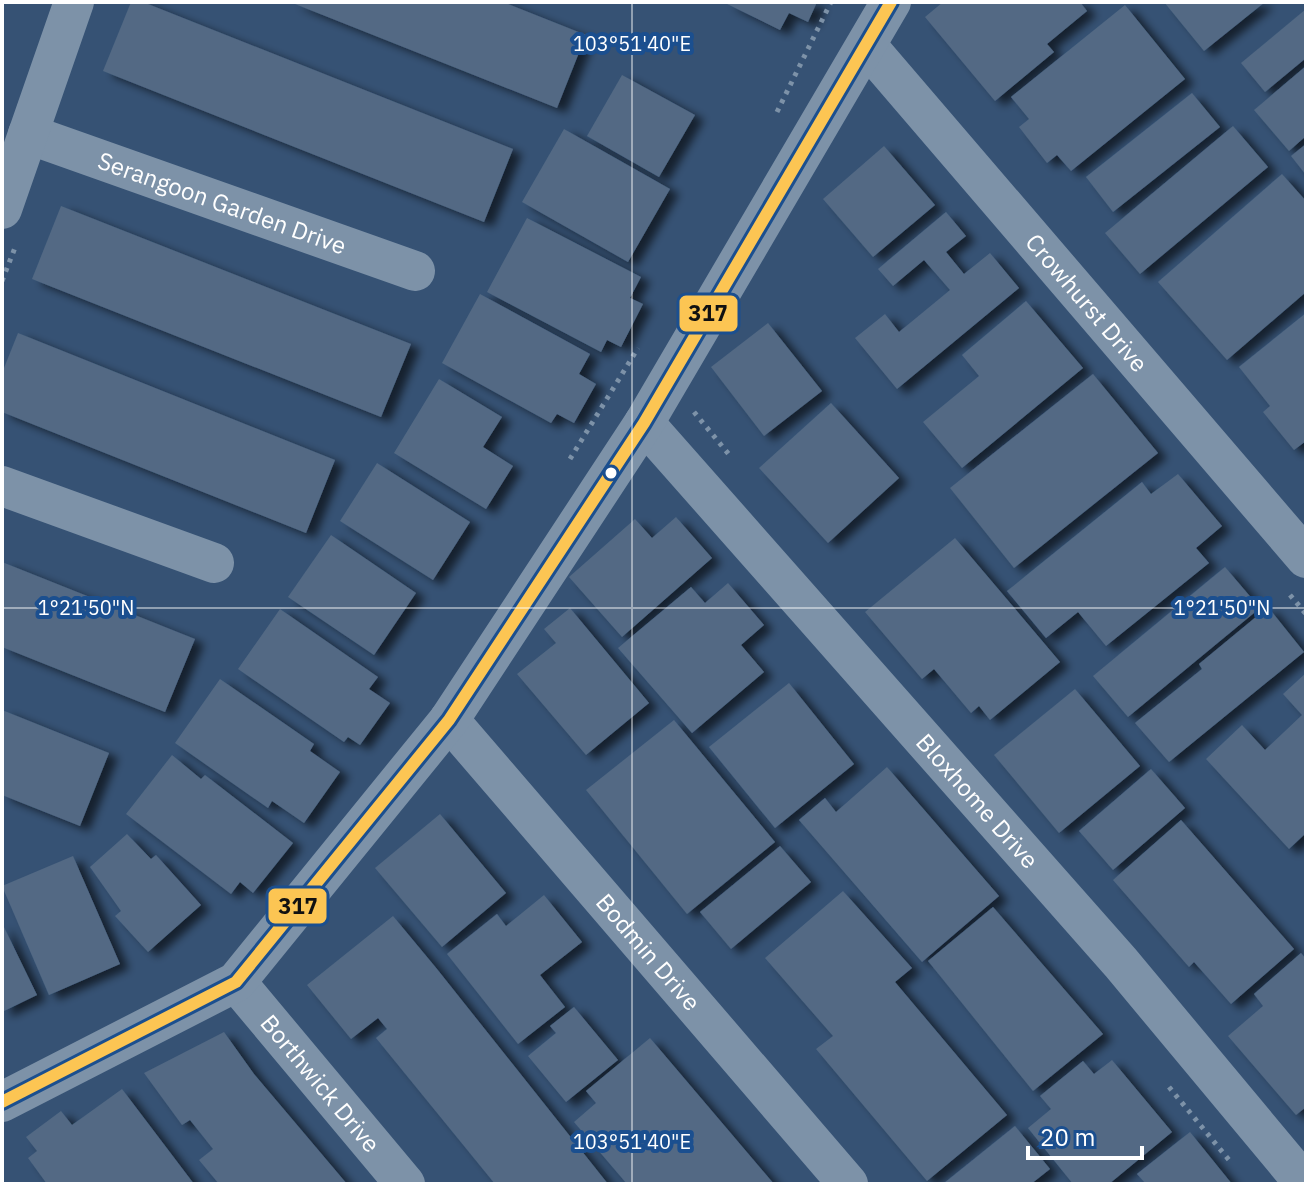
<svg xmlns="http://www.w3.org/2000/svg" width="1308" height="1186" viewBox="0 0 1308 1186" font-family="'IBM Plex Sans',sans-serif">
	<defs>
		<filter id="shadow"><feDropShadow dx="9" dy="5" stdDeviation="4" flood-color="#0009"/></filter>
	</defs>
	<rect width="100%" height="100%" fill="#365274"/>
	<g fill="#526984" filter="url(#shadow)">
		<path d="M131 2H143L513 149 484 222 103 71Z"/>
		<path d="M290 2H503L586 35 557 108Z"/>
		<path d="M723 2H817L808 22 789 13 780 30Z"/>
		<path d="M943 2H1080L1087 11 1047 44 1054 52 995 101 925 17Z"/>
		<path d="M1164 2H1265L1204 51Z"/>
		<path d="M1125 5 1185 79 1071 171 1057 155 1047 163 1019 127 1029 119 1011 97Z"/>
		<path d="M1306 9V58L1265 92 1241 63Z"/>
		<path d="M1306 66V136L1289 151 1254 110Z"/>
		<path d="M622 75 695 115 659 177 587 136Z"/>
		<path d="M1192 93 1220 127 1113 212 1086 177Z"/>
		<path d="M1233 126 1268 167 1140 274 1105 233Z"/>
		<path d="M564 129 670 189 628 262 522 202Z"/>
		<path d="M1306 144V175L1291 156Z"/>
		<path d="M884 146 935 205 873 257 823 199Z"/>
		<path d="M1282 174 1306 201V292L1227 360 1158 282Z"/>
		<path d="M61 206 411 344 381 417 32 279Z"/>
		<path d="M946 212 966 236 946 252 964 274 990 253 1019 288 897 389 855 338 885 314 899 332 950 290 924 260 893 286 878 269Z"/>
		<path d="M527 218 641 277 630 298 643 304 621 347 607 340 601 352 487 292Z"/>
		<path d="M480 294 590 354 579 374 596 384 574 423 557 414 551 423 442 363Z"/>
		<path d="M1026 301 1083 368 962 468 923 422 979 376 962 355Z"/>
		<path d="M1306 313V441L1294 450 1263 412 1270 406 1239 367Z"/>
		<path d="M768 323 822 391 764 436 711 367Z"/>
		<path d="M18 333 335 460 306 533 2 412V373Z"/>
		<path d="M1093 374 1158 453 1014 568 950 488Z"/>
		<path d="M439 379 502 417 483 447 513 466 486 509 394 453Z"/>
		<path d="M831 403 899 478 828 543 759 468Z"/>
		<path d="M377 463 470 522 433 580 340 521Z"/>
		<path d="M1178 474 1222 526 1196 548 1209 563 1106 646 1078 612 1046 638 1007 591 1142 482 1151 494Z"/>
		<path d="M676 517 712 558 622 637 569 577 635 519 652 538Z"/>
		<path d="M331 535 416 593 374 655 288 597Z"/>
		<path d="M955 538 1060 662 990 720 979 706 971 713 934 669 922 679 865 612Z"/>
		<path d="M2 562 195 639 165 712 2 647Z"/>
		<path d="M1225 567 1260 608 1128 717 1093 676Z"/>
		<path d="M728 583 764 625 741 645 764 672 692 733 618 648 691 587 705 603Z"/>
		<path d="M1268 607 1304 652 1169 762 1135 723 1202 669 1199 664Z"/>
		<path d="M570 608 649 703 586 755 517 674 556 643 544 629Z"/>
		<path d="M280 609 378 677 369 689 390 703 360 745 348 737 344 742 238 669Z"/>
		<path d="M1306 673V833L1289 849 1206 759 1242 725 1265 750 1302 715 1283 694Z"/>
		<path d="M220 679 314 744 310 751 340 772 304 823 272 801 268 808 175 743Z"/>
		<path d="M789 683 854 764 775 828 709 747Z"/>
		<path d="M1075 689 1140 766 1059 833 994 755Z"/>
		<path d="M2 710 109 753 80 826 2 795Z"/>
		<path d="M674 720 775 842 687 914 586 790Z"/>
		<path d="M172 755 201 779 205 775 293 843 253 893 240 882 231 894 126 814Z"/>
		<path d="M887 767 999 896 922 962 799 820 825 798 836 812Z"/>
		<path d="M1151 769 1185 808 1113 870 1079 831Z"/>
		<path d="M440 814 506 893 442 947 375 868Z"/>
		<path d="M1181 820 1294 949 1231 1004 1194 962 1189 967 1113 880Z"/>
		<path d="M127 834 151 859 156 855 201 905 148 952 115 916 121 911 90 867Z"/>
		<path d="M780 846 811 882 731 949 700 912Z"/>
		<path d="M73 856 120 964 49 995 2 886Z"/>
		<path d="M843 891 912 968 895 982 1007 1115 927 1181 816 1049 833 1036 765 958Z"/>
		<path d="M544 895 582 942 540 975 565 1007 518 1044 447 954 497 914 506 926Z"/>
		<path d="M993 907 1103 1034 1033 1091 928 961Z"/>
		<path d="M393 916 437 969 608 1184H495L376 1038 387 1029 378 1018 351 1039 307 985Z"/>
		<path d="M2 923 37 995 2 1012Z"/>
		<path d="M1301 953 1306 959V1107L1296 1115 1228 1036 1263 1006 1254 994Z"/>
		<path d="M574 1007 618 1060 566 1102 528 1056 556 1033 550 1026Z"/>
		<path d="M224 1032 254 1074 347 1184H219L199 1160 213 1149 190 1120 182 1125 144 1073Z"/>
		<path d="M650 1038 774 1184H627L574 1122 596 1103 586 1091Z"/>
		<path d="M1112 1060 1172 1132 1109 1184H1073L1028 1128 1051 1109 1040 1096 1083 1061 1094 1074Z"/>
		<path d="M122 1089 194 1184H47L28 1158 37 1151 26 1137 61 1111 72 1125Z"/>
		<path d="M1015 1126 1050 1169 1031 1184H943Z"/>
		<path d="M1190 1132 1232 1184H1146L1137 1174Z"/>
	</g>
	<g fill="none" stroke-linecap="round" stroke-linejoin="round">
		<g stroke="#7d92a8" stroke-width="5" stroke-dasharray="4 6" stroke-linecap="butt">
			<path d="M777 112 831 2"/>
			<path d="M2 281 16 245"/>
			<path d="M694 412 731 457"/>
			<path d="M570 459 638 348"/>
			<path d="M1290 595 1306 614"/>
			<path d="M1169 1087 1229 1160"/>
		</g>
		<g stroke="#7d92a8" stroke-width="40">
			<path id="s1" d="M867 46 1306 558"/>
			<path id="s2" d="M28 134 415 271"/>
			<path d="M2 209 74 2"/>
			<path id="s3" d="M644 423 1121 963 1305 1184"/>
			<path d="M2 486 214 563"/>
			<path id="s4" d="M449 720 848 1184"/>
			<path id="s5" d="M236 982 405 1184"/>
			<path d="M2 1102 236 982 449 720 644 423 891 2"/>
		</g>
		<g stroke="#1b4f8f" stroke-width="18">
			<path id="bus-1" d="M2 1102 236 982 449 720 644 423 891 2"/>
		</g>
		<use href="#bus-1" stroke="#fcc553" stroke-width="12"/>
	</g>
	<path fill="none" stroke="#fff" stroke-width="2" stroke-opacity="0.45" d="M632 2V1184M2 608H1306"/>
	<circle fill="#fff" stroke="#1b4f8f" stroke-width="3" cx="611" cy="473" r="7"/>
	<g text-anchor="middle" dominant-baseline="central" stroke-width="8" stroke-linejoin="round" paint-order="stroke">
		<g font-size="24" fill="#fff" stroke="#1b4f8f">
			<text stroke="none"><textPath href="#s2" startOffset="206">Serangoon Garden Drive</textPath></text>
			<text stroke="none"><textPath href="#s1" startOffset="338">Crowhurst Drive</textPath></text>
			<text stroke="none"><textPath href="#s3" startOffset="504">Bloxhome Drive</textPath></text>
			<text stroke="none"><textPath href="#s4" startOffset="306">Bodmin Drive</textPath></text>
			<text stroke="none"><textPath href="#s5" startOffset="132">Borthwick Drive</textPath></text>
		</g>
	</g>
	<g font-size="20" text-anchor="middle" fill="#fff" stroke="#1b4f8f" stroke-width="8" stroke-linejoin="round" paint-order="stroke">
		<text x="632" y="51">103°51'40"E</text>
		<text x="86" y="615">1°21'50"N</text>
		<text x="1222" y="615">1°21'50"N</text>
		<text x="632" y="1149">103°51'40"E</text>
	</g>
	<g stroke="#1b4f8f" stroke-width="3">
		<rect x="678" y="294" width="61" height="39" rx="8" fill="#fcc553"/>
		<rect x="267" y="887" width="61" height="38" rx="8" fill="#fcc553"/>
	</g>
	<g font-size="22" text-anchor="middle" font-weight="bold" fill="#111">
		<text x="708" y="321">317</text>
		<text x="298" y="914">317</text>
	</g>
	<rect width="1308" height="1186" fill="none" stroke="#ffffff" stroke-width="8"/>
	<path d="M1028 1146v12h114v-12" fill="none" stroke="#ffffff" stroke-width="4"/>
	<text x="1040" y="1146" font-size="24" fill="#ffffff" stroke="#1b4f8f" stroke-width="6" paint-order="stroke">20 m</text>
</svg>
